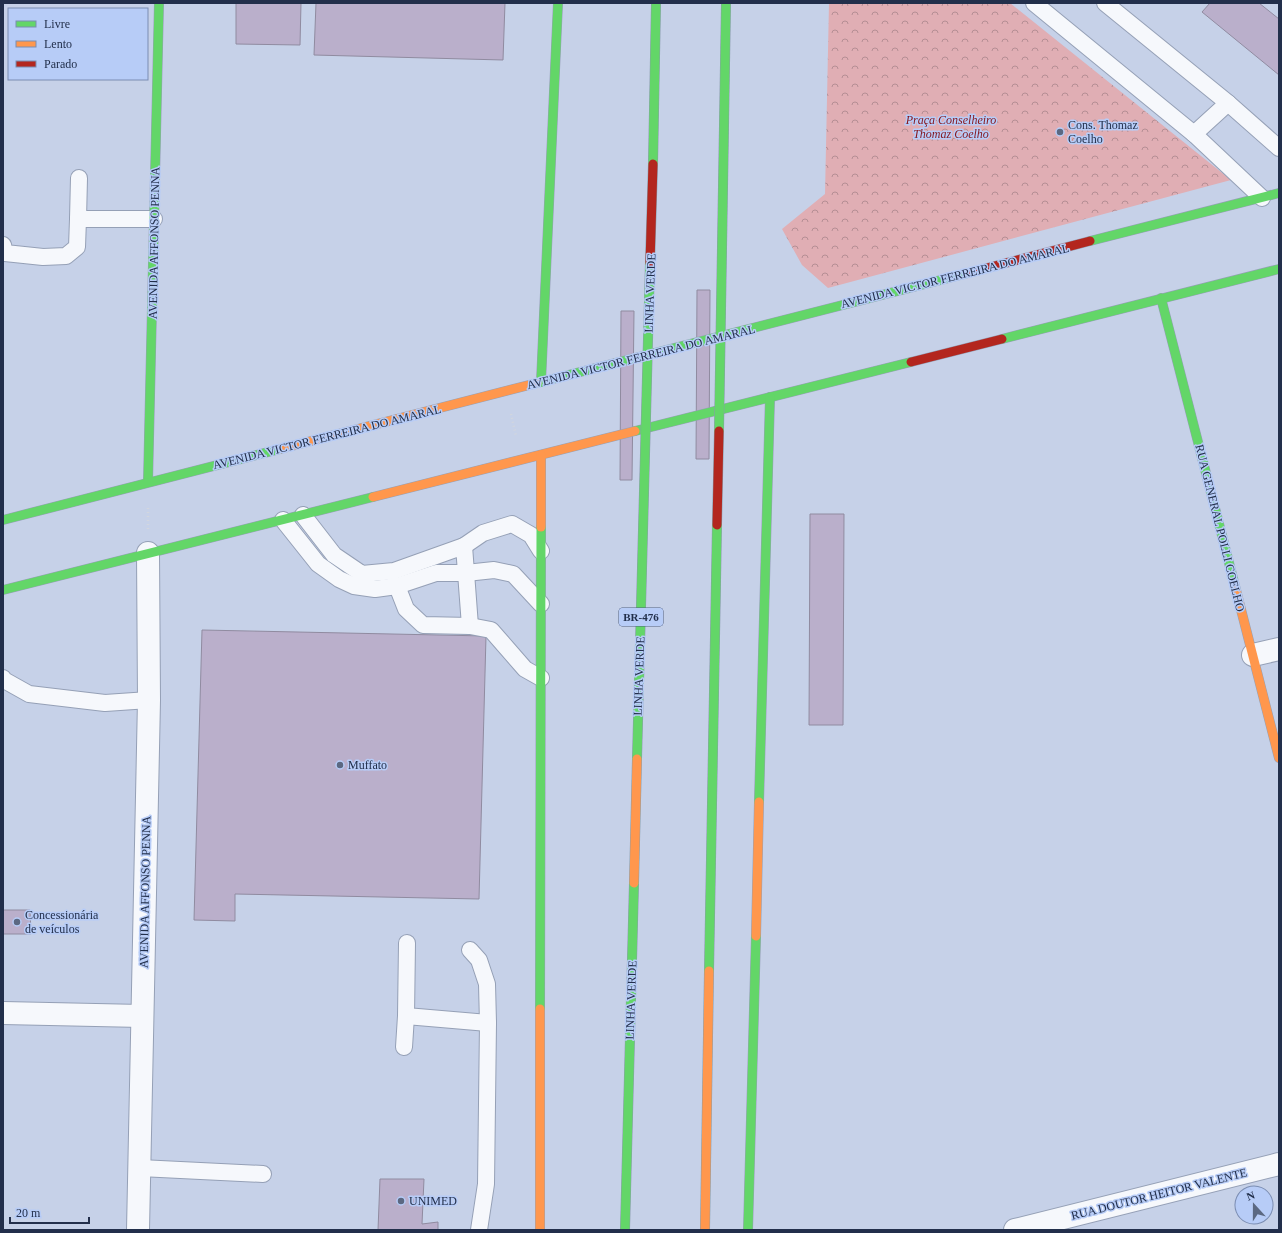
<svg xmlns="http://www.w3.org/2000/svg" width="1282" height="1233" viewBox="0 0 1282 1233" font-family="'Times New Roman',serif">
	<defs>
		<pattern id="park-crowns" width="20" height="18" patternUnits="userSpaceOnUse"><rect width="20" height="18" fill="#e0aeb4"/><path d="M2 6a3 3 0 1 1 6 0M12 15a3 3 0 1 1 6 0" fill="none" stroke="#b58e94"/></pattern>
	</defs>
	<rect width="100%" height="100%" fill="#c6d1e8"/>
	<path fill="url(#park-crowns)" d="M829 3H1010L1231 180 828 288 802 265 782 229 825 194Z"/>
	<g fill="#baafcb" stroke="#908ba0">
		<path d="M236 3H301L300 45 236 44Z"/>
		<path d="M316 3H505L503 60 314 55Z"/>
		<path d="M1210 3H1259L1279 19V75L1202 12Z"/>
		<path d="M697 290H710L709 459H696Z"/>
		<path d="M621 311H634L632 480H620Z"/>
		<path d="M810 514H844L843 725H809Z"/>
		<path d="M202 630 486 636 479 899 235 894V921L194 920Z"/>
		<path d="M3 910H30L31 934H3Z"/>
		<path d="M380 1179H424L422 1224 438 1222V1230H378Z"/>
	</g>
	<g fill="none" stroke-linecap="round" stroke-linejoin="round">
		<g stroke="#95a0b6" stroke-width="18">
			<g id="lane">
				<path d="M1034 3 1194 134 1262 198"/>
				<path d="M1105 3 1228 103 1279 148"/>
				<path d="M1194 134 1228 103"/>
				<path d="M79 178 78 219H154"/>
				<path d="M3 245 5 253 43 257 66 256 77 247 78 219"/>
				<path d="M303 515 334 555 362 574 394 571 464 546 470 626"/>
				<path d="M283 520 318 564 339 579 354 586 375 589 397 586 436 573H466L494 570 513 574 541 604"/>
				<path d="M464 546 483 533 512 524 531 535 541 551"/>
				<path d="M397 586 406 609 423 625 470 626 491 630 525 669 541 678"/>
				<path d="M3 678 4 680 29 694 105 703 149 700"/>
				<path d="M407 943 406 1016 488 1023"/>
				<path d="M470 950 479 960 487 984 488 1023 486 1184 479 1230"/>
				<path d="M404 1047 406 1016"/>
				<path d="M140 1168 263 1174"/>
			</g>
		</g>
		<g stroke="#95a0b6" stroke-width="24">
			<g id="street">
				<path d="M1253 655 1279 649"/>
				<path d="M3 1013 142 1016"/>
				<path d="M138 1230 149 700 148 553"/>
				<path d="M1015 1230 1279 1164"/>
			</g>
		</g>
		<g stroke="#95a0b6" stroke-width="10">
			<g id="fast">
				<path d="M1090 241 1279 193"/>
				<path d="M1161 298 1236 590"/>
				<path d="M1002 339 1279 269"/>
				<path d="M541 382 558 3"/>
				<path d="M537 383 972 272"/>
				<path d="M635 431 911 362"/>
				<path d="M148 482 159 3"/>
				<path d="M3 520 280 449"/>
				<path d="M3 590 373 497"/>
				<path d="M759 802 770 397"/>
				<path d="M540 1009 541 527"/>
				<path d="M748 1230 756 936"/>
			</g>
		</g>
		<g stroke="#95a0b6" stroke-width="10">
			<g id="slow">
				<path d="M280 449 537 383"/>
				<path d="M373 497 635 431"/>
				<path d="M541 527V455"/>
				<path d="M1236 590 1279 758"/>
				<path d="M756 936 759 802"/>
				<path d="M540 1230V1009"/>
			</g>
		</g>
		<g stroke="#95a0b6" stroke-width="10">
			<g id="jam">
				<path d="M972 272 1090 241"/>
				<path d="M911 362 1002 339"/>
			</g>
		</g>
		<g stroke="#d2d6de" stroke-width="2.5" stroke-dasharray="1 3" stroke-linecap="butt">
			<path d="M511 414 516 436"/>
			<path d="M148 529V508"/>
		</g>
		<use href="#lane" stroke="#f6f8fc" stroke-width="16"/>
		<use href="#street" stroke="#f6f8fc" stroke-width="22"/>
		<use href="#fast" stroke="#63d668" stroke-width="9"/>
		<use href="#slow" stroke="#ff974d" stroke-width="9"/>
		<use href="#jam" stroke="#b3261e" stroke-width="9"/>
		<g stroke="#889daa" stroke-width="10" stroke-linecap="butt">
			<g id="fast-bridge">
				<path d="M653 164 656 3"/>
				<path d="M719 431 726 3"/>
				<path d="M637 759 650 263"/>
				<path d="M709 971 717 525"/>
				<path d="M625 1230 634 883"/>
			</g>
		</g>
		<g stroke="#889daa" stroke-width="10" stroke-linecap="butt">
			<g id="slow-bridge">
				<path d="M634 883 637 759"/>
				<path d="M705 1230 709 971"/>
			</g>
		</g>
		<g stroke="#889daa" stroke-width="10" stroke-linecap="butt">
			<g id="jam-bridge">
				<path d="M650 263 653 164"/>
				<path d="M717 525 719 431"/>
			</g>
		</g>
		<use href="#fast-bridge" stroke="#63d668" stroke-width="9"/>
		<use href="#slow-bridge" stroke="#ff974d" stroke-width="9"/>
		<use href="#jam-bridge" stroke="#b3261e" stroke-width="9"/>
	</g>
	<g fill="#5b6882" stroke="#b7ccf7" stroke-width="1.5">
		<circle cx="1060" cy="132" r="4"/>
		<circle cx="340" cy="765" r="4"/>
		<circle cx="17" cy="922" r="4"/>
		<circle cx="401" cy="1201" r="4"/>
	</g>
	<g text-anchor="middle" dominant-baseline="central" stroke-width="3" stroke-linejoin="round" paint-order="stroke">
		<rect fill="#b7ccf7" stroke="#4f5e7f" stroke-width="1" x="619" y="608" width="44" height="18" rx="3"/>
		<g font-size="11" font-weight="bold" fill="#222f4b">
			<text x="641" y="617">BR-476</text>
		</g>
		<g font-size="12" font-style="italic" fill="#86141a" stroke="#b7ccf7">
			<text x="951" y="120">Praça Conselheiro<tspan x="951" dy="14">Thomaz Coelho</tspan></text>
		</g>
		<g font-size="12" fill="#222f4b" stroke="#b7ccf7" text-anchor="start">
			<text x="1068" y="125">Cons. Thomaz<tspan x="1068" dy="14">Coelho</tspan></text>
			<text x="348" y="765">Muffato</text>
			<text x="25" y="915">Concessionária<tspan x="25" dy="14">de veículos</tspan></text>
			<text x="409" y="1201">UNIMED</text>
		</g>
		<g font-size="12" fill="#222f4b" stroke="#b7ccf7">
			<text transform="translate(154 243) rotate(-89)">AVENIDA AFFONSO PENNA</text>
			<text transform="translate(955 276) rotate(-14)">AVENIDA VICTOR FERREIRA DO AMARAL</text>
			<text transform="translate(650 293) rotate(-88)">LINHA VERDE</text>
			<text transform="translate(641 357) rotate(-14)">AVENIDA VICTOR FERREIRA DO AMARAL</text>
			<text transform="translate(327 437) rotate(-14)">AVENIDA VICTOR FERREIRA DO AMARAL</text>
			<text transform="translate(1220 528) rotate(76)">RUA GENERAL POLLI COELHO</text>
			<text transform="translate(639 676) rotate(-88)">LINHA VERDE</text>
			<text transform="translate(145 892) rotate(-89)">AVENIDA AFFONSO PENNA</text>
			<text transform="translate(631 1000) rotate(-88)">LINHA VERDE</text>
			<text transform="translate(1159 1194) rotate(-14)">RUA DOUTOR HEITOR VALENTE</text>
		</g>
	</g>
	<rect width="1282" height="1233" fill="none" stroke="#222f4b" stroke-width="8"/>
	<rect x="8" y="8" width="140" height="72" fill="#b7ccf7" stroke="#7b8db2"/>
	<rect x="16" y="21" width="20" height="6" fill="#63d668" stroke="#7b8db2"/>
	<text x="44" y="28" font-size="12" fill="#222f4b">Livre</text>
	<rect x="16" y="41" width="20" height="6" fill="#ff974d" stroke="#7b8db2"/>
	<text x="44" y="48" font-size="12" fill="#222f4b">Lento</text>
	<rect x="16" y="61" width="20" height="6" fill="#b3261e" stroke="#7b8db2"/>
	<text x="44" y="68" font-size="12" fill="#222f4b">Parado</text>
	<g transform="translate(1254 1205) rotate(339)"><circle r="19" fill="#b7ccf7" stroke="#7b8db2"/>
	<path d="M0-3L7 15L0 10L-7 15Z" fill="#5b6882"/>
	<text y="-6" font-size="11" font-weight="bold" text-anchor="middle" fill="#222f4b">N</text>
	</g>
	<path d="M10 1217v6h79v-6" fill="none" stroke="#222f4b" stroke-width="2"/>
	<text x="16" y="1217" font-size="12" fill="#222f4b" stroke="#b7ccf7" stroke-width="3" paint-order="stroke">20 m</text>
</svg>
